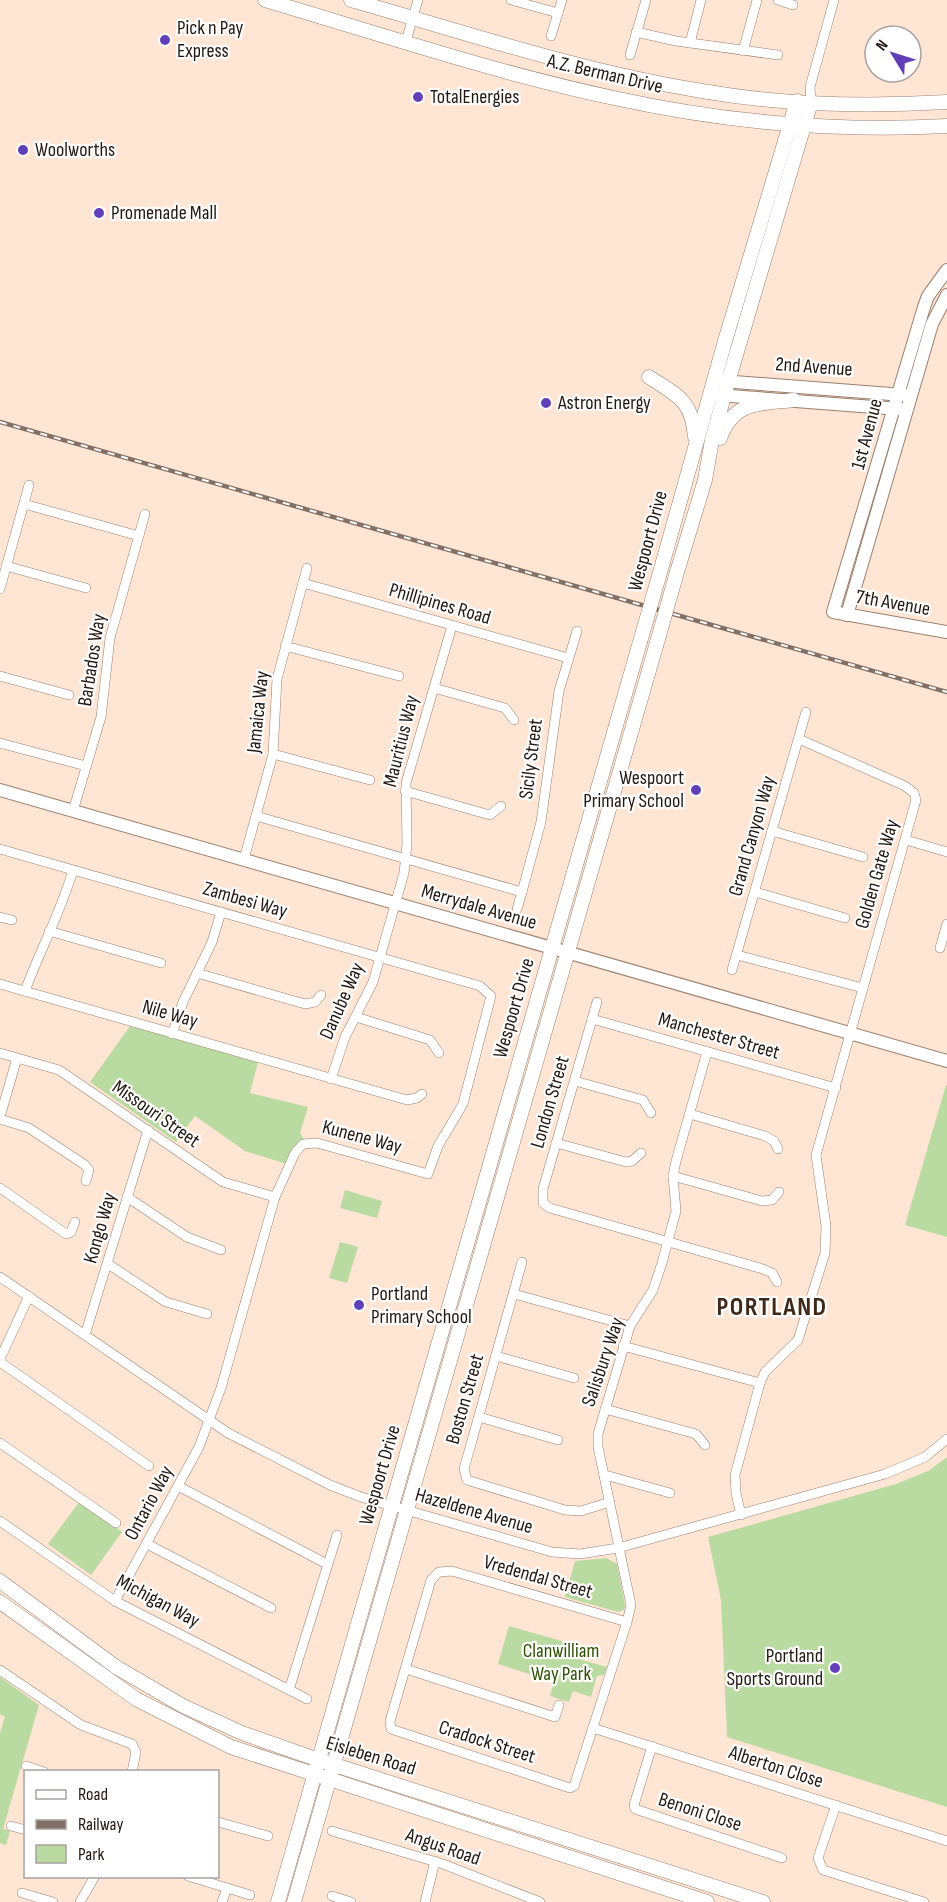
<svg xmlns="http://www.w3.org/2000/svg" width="947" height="1902" viewBox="0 0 947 1902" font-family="'Sofia Sans Condensed',sans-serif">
	<rect width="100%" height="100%" fill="#fee5d4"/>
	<g fill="#b9dba1">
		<path d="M130 1026 258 1062 250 1093 308 1107 300 1133 304 1139 294 1147 287 1164 245 1151 195 1116 176 1142 90 1082Z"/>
		<path d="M946 1085 947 1086V1237L905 1225Z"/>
		<path d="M345 1190 382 1201 377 1218 340 1208Z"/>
		<path d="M340 1242 358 1247 347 1283 329 1278Z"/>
		<path d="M947 1457V1807L727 1737 721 1600 708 1537 896 1484 930 1470Z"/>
		<path d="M80 1501 122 1532 91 1575 48 1544Z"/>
		<path d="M606 1558 617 1564 625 1605 624 1610 618 1612 565 1597 575 1561Z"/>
		<path d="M509 1626 586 1648 582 1660 607 1667 604 1675 597 1676 591 1697 573 1691 569 1702 550 1696 554 1682 498 1664Z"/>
		<path d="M0 1677 39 1705 3 1829 10 1831 6 1845 0 1843V1733L5 1716 0 1715Z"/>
	</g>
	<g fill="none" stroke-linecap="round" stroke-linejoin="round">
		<g stroke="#9c806d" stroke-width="10">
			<g id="minor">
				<path d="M511 0 558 13 562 0"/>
				<path d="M778 0 793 5"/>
				<path d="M636 32 676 41 778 55"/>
				<path d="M551 36 558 13"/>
				<path d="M406 41 418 0"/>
				<path d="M690 43 701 0"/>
				<path d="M743 51 757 0"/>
				<path d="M630 55 646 0"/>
				<path d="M811 102 810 87 834 0"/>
				<path d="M24 504 139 536"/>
				<path d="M6 566 86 588"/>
				<path d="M303 583 568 658"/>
				<path d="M0 589 29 485"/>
				<path d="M285 646 399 676"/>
				<path d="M0 676 69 695"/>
				<path d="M434 688 505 708 514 720"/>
				<path d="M0 743 86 766"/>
				<path d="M273 754 370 780"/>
				<path d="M405 791 490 815 501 806"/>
				<path d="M73 811 101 717 110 638 145 514"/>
				<path d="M256 816 522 892 541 822 559 691 577 631"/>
				<path d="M772 831 863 857"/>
				<path d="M906 840 947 852"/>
				<path d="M0 849 480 986 491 996 463 1104 438 1146 428 1174 317 1143 303 1144 295 1153 275 1197 221 1388 199 1447 115 1601"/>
				<path d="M244 859 273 754 277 679 307 568"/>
				<path d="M755 892 845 918"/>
				<path d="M517 909 522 892"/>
				<path d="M0 917 12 920"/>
				<path d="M49 931 161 963"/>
				<path d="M940 948 947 924"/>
				<path d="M737 955 863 988"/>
				<path d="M732 970 806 712"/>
				<path d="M197 973 305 1004 315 1002 321 995"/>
				<path d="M0 984 407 1100 417 1098 422 1094"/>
				<path d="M25 991C40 950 61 912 73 870"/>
				<path d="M597 1002 543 1189V1203L550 1208 763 1269 772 1273 777 1282"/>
				<path d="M356 1017 430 1040 439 1053"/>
				<path d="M592 1019 836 1088"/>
				<path d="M172 1034 183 1002 212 942 221 912"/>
				<path d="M0 1053 59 1070 223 1182 275 1197"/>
				<path d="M331 1079 345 1037 373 982 404 873 407 844 406 783 452 626"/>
				<path d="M575 1081 643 1100 651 1113"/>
				<path d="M690 1114 765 1136 774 1141 778 1149"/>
				<path d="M0 1117 17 1058"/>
				<path d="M0 1119 29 1128 85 1165 89 1170 86 1181"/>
				<path d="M556 1143 626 1162 632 1161 641 1153"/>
				<path d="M673 1176 762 1201 772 1200 779 1192"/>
				<path d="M0 1188 66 1234 71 1232 75 1222"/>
				<path d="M127 1197 187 1237 221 1250"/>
				<path d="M522 1262 464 1469 467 1480 565 1510 581 1511 610 1502"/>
				<path d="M108 1264 166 1302 207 1314"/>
				<path d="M0 1277 228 1433 330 1485 361 1497 552 1552 580 1554 618 1548 885 1474 925 1457 947 1439"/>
				<path d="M514 1294 630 1326"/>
				<path d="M85 1335 148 1130"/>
				<path d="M623 1346 760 1383"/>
				<path d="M496 1356 574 1378"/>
				<path d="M0 1359 29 1296"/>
				<path d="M0 1362 149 1466"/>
				<path d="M605 1409 696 1434 705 1445"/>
				<path d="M479 1417 558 1440"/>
				<path d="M0 1443 116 1523"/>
				<path d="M605 1475 670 1493"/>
				<path d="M178 1486 327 1564"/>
				<path d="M741 1515 736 1493 735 1475 760 1383 765 1372 798 1340 825 1253 826 1226 816 1155 916 800 914 793 905 786 799 739"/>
				<path d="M0 1521 115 1601 307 1699"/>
				<path d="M147 1544 271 1608"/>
				<path d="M627 1622 452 1571 439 1572 431 1580 390 1721 391 1729 570 1788 574 1786 627 1622 631 1605 598 1447V1434L630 1326 653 1290 662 1263 676 1211 673 1176 676 1161 707 1052"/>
				<path d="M406 1669 555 1717 559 1705"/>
				<path d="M0 1670 81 1725 132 1744 136 1752 132 1772"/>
				<path d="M289 1690 337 1535"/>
				<path d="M593 1728 947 1841"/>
				<path d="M652 1746 634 1805 635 1809 782 1858"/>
				<path d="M26 1766 44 1772"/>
				<path d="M836 1805 818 1858 823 1870 924 1902"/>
				<path d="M218 1822 268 1836"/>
				<path d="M11 1826 26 1830"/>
				<path d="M332 1831 443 1864 540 1902"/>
				<path d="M188 1876 250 1895"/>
				<path d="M22 1893 53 1902"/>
				<path d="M332 1896 351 1902"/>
				<path d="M80 1902 95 1876"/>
				<path d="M222 1902 227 1888"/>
				<path d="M425 1902 435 1861"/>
			</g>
		</g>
		<g stroke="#9c806d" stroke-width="14">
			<g id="tertiary">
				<path d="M947 270 928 296 924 307 833 612 947 632"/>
				<path d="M721 381 904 395"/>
				<path d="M717 395 900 409"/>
				<path d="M847 615 932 324 947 295"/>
				<path d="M0 790 947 1061"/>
			</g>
		</g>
		<g stroke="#9c806d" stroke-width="15">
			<g id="secondary">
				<path d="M265 0C380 34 496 73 614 98 723 122 835 132 947 126"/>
				<path d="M351 0C467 33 583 72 702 91 782 105 866 107 947 102"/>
				<path d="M649 377C678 396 692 400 695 437"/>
				<path d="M720 438C734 400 760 404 794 400"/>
				<path d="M661 569 725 341 797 101"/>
				<path d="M677 572 705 480 712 440 728 382 811 102"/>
				<path d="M0 1581 116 1667 183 1706 242 1733 319 1760 763 1902"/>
				<path d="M0 1602 136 1699 231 1747 707 1902"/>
				<path d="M278 1902 640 642"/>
				<path d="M294 1902 656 646"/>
			</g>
		</g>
		<use href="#minor" stroke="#fff" stroke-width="9"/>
		<use href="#tertiary" stroke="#fff" stroke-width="12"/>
		<use href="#secondary" stroke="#fff" stroke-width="14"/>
		<g stroke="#817065" stroke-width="4.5">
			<path id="rail" d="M0 422 947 692"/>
		</g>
		<use href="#rail" stroke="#fff" stroke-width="2" stroke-dasharray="7" stroke-linecap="butt"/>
		<g stroke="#9c806d" stroke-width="15" stroke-linecap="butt">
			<g id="secondary-bridge">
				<path d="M640 642 661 569"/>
				<path d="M656 646 677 572"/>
			</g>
		</g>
		<use href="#secondary-bridge" stroke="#fff" stroke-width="14"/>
	</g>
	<g fill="#613fb8" stroke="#fff" stroke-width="2">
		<circle cx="165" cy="40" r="6"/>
		<circle cx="418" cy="97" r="6"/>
		<circle cx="23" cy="150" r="6"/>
		<circle cx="99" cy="213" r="6"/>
		<circle cx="546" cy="403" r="6"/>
		<circle cx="696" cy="790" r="6"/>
		<circle cx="359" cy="1305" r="6"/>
		<circle cx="835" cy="1668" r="6"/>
	</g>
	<g text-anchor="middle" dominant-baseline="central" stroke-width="4.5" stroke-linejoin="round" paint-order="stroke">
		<g font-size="20" fill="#221811" stroke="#fff" text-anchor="start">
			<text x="177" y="28">Pick n Pay<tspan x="177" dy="23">Express</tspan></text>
			<text x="430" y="97">TotalEnergies</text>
			<text x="35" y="150">Woolworths</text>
			<text x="111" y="213">Promenade Mall</text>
			<text x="558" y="403">Astron Energy</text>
			<text x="684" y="778" text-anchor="end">Wespoort<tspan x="684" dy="23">Primary School</tspan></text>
			<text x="371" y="1294">Portland<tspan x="371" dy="23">Primary School</tspan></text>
			<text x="823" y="1656" text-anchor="end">Portland<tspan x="823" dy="23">Sports Ground</tspan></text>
		</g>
		<g font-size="20" fill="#221811" stroke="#fff">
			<text transform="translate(605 74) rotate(13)">A.Z. Berman Drive</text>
			<text transform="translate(814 367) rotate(4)">2nd Avenue</text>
			<text transform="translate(867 434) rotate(-75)">1st Avenue</text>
			<text transform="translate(648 541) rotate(-75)">Wespoort Drive</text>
			<text transform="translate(893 603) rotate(10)">7th Avenue</text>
			<text transform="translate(440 604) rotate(16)">Phillipines Road</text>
			<text transform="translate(92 660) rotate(-81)">Barbados Way</text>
			<text transform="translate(258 712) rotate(-84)">Jamaica Way</text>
			<text transform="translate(401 741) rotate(-76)">Mauritius Way</text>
			<text transform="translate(531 759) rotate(-83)">Sicily Street</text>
			<text transform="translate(752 836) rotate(-74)">Grand Canyon Way</text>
			<text transform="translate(877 874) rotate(-74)">Golden Gate Way</text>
			<text transform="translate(245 900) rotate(16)">Zambesi Way</text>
			<text transform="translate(479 907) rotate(16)">Merrydale Avenue</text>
			<text transform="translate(342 1001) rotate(-66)">Danube Way</text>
			<text transform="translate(514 1008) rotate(-74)">Wespoort Drive</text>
			<text transform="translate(170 1014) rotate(16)">Nile Way</text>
			<text transform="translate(719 1036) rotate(16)">Manchester Street</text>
			<text transform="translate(550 1102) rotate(-74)">London Street</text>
			<text transform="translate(156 1114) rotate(35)">Missouri Street</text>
			<text transform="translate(362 1137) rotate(15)">Kunene Way</text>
			<text transform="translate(100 1228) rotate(-74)">Kongo Way</text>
			<text transform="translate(603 1362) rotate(-71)">Salisbury Way</text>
			<text transform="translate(465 1399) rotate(-74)">Boston Street</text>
			<text transform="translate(380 1475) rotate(-74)">Wespoort Drive</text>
			<text transform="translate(149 1503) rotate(-62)">Ontario Way</text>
			<text transform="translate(474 1511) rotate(16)">Hazeldene Avenue</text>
			<text transform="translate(538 1577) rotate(16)">Vredendal Street</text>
			<text transform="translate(158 1601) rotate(28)">Michigan Way</text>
			<text transform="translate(487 1742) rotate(18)">Cradock Street</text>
			<text transform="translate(371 1756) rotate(17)">Eisleben Road</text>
			<text transform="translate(776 1767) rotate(18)">Alberton Close</text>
			<text transform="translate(700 1812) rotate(18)">Benoni Close</text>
			<text transform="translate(443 1847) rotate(19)">Angus Road</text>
		</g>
		<g font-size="20" fill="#2d5100" stroke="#fff">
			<text x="561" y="1651">Clanwilliam<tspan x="561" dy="23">Way Park</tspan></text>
		</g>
		<g font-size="26" font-weight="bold" letter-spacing="1.5" fill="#3f2918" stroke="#fff">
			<text x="772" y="1307">PORTLAND</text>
		</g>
	</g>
	<rect x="24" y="1770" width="195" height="108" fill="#ffffff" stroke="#a7a3a0" stroke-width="1.5"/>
	<rect x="36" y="1790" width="30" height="9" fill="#ffffff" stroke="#a7a3a0" stroke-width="1.5"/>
	<text x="78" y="1800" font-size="18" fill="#221811">Road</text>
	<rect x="36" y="1820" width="30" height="9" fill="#817065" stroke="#a7a3a0" stroke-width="1.5"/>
	<text x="78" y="1830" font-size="18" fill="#221811">Railway</text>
	<rect x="36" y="1845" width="30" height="18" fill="#b9dba1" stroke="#a7a3a0" stroke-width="1.5"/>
	<text x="78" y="1860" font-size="18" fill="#221811">Park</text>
	<g transform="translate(893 54) rotate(308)"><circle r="28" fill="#ffffff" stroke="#a7a3a0" stroke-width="1.5"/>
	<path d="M0-4.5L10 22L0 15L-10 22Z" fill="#613fb8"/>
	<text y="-9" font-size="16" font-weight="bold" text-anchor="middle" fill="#221811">N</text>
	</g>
</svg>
